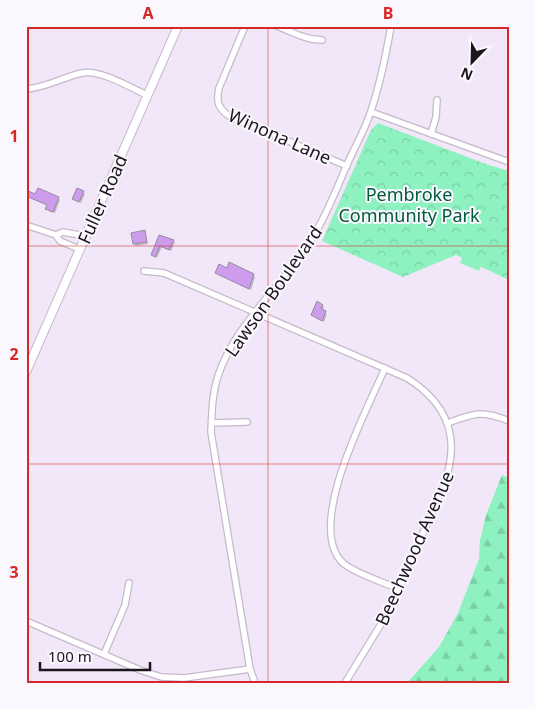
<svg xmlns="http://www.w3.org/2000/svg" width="535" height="709" viewBox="0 0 535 709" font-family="'Noto Sans',sans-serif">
	<defs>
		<pattern id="forest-firs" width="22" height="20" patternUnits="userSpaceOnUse" patternTransform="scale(1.25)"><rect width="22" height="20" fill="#8ef2c0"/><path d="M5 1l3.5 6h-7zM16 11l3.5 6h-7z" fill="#7acfa4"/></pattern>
		<pattern id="park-crowns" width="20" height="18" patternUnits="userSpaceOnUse" patternTransform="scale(1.25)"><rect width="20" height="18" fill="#8ef2c0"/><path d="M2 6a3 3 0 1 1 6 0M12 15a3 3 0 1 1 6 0" fill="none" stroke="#7acfa4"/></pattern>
	</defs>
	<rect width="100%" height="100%" fill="#f2e7f9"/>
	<path fill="#8ef2c0" d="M471 239 489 247 479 271 460 263Z"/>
	<path fill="url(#forest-firs)" d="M502 475 509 478V683H407L439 647 458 613 479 559 480 540 486 515Z"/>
	<path fill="url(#park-crowns)" d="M378 123 483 163 509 171V280L456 255 403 277 322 241 371 130Z"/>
	<g fill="#0003">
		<path d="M26 191 36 195 58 198 60 200 55 213 48 210V205L28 196 26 200Z"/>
		<path d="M83 192 85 194 81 203 76 200Z"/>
		<path d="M144 231 148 244 136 246 134 244Z"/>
		<path d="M160 237 175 242 171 251 162 247 157 258 154 256Z"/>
		<path d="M228 269 253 275 255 277 251 290 216 273Z"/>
		<path d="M322 306 324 307 323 311 327 314 324 322 315 317Z"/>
	</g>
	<g fill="#ce9cec" stroke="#958b9c">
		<path d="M38 188 59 197 53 212 45 209 47 205 26 196V190L35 194Z"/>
		<path d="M77 188 84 191 79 202 72 199Z"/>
		<path d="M145 230 147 242 133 244 131 233Z"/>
		<path d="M159 235 174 240 169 250 160 246 155 257 151 255Z"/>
		<path d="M229 262 254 274 249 289 215 273 219 264 227 268Z"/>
		<path d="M317 301 323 305 321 309 326 311 322 321 311 315Z"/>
	</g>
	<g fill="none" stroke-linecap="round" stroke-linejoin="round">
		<g stroke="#c5bacc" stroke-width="8">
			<g id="street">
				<path d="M245 26 219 88C216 102 218 108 229 116L347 166"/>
				<path d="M277 26C292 32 306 40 322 40"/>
				<path d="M26 89C46 88 63 77 82 73 100 69 131 88 147 95"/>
				<path d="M371 112 509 162"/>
				<path d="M431 134 436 117 437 100"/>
				<path d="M26 225 56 235 60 241 79 249"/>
				<path d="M56 235 63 232 85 236"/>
				<path d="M144 271 164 273 407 378C450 405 461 441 443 487L389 611 345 683"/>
				<path d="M385 368C368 408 304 526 343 563 354 573 385 583 399 589"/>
				<path d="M212 423 247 422"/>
				<path d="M448 423C475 413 482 410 509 421"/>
				<path d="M26 621 140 670 161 677 184 678 250 669"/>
				<path d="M104 654 125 605 129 583"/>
				<path d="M255 683 250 669 211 432C212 412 212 394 218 376 235 323 286 283 314 235 327 214 336 190 346 167 354 148 365 130 371 111 380 84 386 55 391 26"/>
			</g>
		</g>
		<g stroke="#c5bacc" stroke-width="10">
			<path id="secondary" d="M26 372 178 26"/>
		</g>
		<use href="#street" stroke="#fff" stroke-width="5.5"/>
		<use href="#secondary" stroke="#fff" stroke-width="8"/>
	</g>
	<path fill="none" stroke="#d62828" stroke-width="1" stroke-opacity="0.55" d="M268 26V683M26 246H509M26 464H509"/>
	<g text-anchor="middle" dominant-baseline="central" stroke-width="4" stroke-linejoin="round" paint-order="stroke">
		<g font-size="18" fill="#1a161c" stroke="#fbf7fe">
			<text transform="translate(280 136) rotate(24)">Winona Lane</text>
			<text transform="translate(102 199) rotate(-66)">Fuller Road</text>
			<text transform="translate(273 291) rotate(-55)">Lawson Boulevard</text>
			<text transform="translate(414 548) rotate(-66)">Beechwood Avenue</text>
		</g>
		<g font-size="18" fill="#00593a" stroke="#fbf7fe">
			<text x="409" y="194">Pembroke<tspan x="409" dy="21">Community Park</tspan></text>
		</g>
	</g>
	<rect width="535" height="709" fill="none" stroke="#fbf7fe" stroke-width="55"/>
	<g transform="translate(472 62) rotate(203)" stroke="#fbf7fe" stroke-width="4" paint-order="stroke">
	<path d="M0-4L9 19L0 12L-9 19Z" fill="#1a161c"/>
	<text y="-8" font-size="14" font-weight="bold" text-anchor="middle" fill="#1a161c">N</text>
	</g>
	<path d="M40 662v8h110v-8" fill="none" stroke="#1a161c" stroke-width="2.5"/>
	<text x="48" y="662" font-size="15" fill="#1a161c" stroke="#fbf7fe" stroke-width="4" paint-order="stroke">100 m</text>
	<rect x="28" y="28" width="480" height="654" fill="none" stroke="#d62828" stroke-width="2"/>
	<g font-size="16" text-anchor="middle" font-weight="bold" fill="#d62828">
		<text x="148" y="19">A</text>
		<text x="388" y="19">B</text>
		<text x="14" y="142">1</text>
		<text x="14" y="360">2</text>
		<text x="14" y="578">3</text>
	</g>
</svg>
